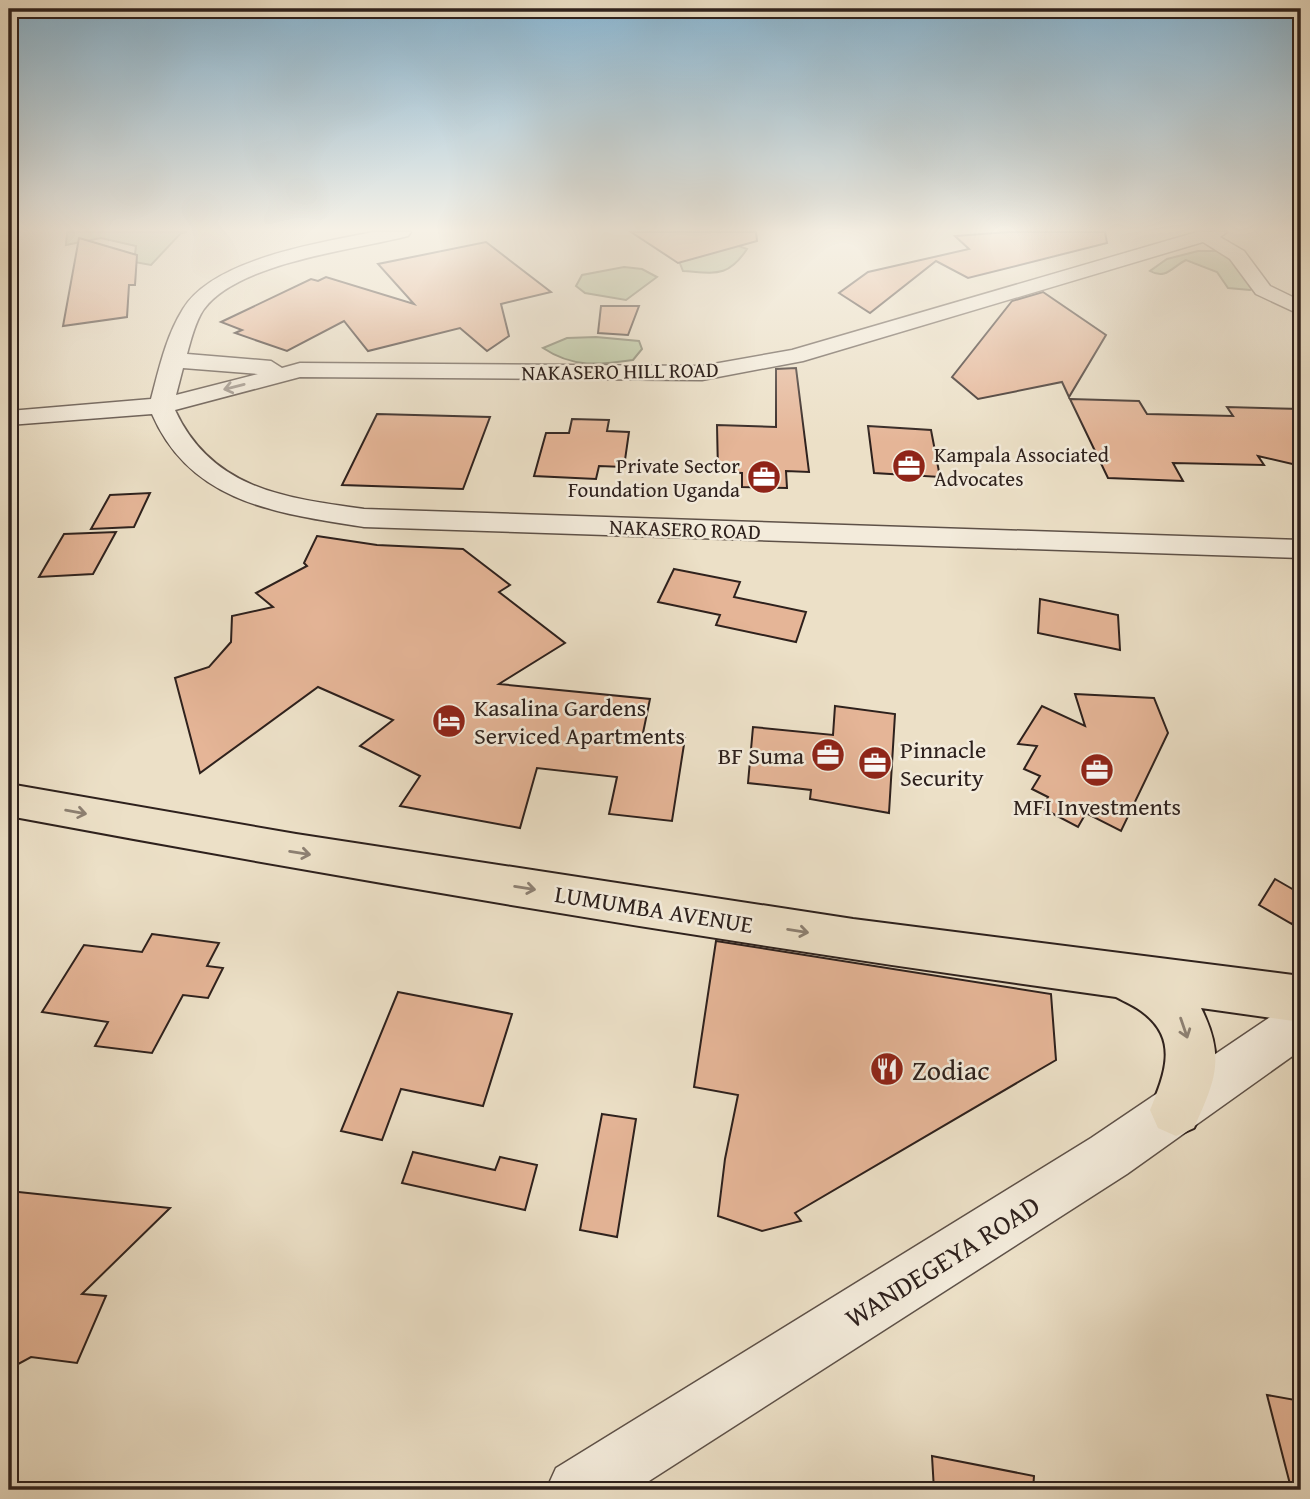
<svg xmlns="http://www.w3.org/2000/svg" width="1310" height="1499" viewBox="0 0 1310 1499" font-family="'Gentium Book Plus',serif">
	<rect width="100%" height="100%" fill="#ece0c7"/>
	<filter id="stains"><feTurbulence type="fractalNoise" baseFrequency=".00286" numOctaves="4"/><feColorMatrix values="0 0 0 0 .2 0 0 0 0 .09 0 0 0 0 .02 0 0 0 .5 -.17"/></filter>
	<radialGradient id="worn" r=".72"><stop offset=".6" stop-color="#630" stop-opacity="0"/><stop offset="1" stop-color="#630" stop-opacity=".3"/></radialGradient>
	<g fill="#b1c39a" stroke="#70725c" stroke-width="2">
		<path d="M67 232H187L181 233 151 265 134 262 136 246 101 238 66 245Z"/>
		<path d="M733 244 747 249C728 278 715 273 683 271L679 261Z"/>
		<path d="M1198 251H1224L1254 288 1250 290 1228 288 1217 272 1186 260C1172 267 1166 280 1150 271L1167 259Z"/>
		<path d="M624 267 642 269 657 277 626 300 585 293 576 286 582 275Z"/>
		<path d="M596 337 639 341 642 349 633 360C599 365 573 368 543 348L567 338Z"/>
	</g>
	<g fill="#e5b597" stroke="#2e211d" stroke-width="2">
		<path d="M631 232H756L757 241 678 263Z"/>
		<path d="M1008 232H1105L1107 243 968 278 936 261 870 313 839 293 868 272 969 249 955 236Z"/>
		<path d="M79 238 137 255 135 285H129L127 317 63 326Z"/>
		<path d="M486 242 551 292 501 304 509 336 487 351 460 328 368 351 344 321 287 351 235 333 242 330 221 322 311 279 318 281 326 277 414 304 378 264Z"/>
		<path d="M1043 292 1106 335 1069 397 1062 382 978 399 952 377 1012 301Z"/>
		<path d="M601 306H639L628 335 598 333Z"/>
		<path d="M796 368 809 472 786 471 787 488 742 487V473L718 472 717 425 776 427V369Z"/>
		<path d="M1070 399 1139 401 1147 414 1233 416 1227 407 1301 409V466L1258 456 1264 465 1173 463 1183 481 1108 478Z"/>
		<path d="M377 414 490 417 463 489 342 485Z"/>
		<path d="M572 419 609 420 607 431 629 432 624 467 599 466 596 479 534 476 546 433H569Z"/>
		<path d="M868 426 931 430 940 477 874 473Z"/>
		<path d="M150 493 134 527 91 529 110 495Z"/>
		<path d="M116 532 93 574 39 577 64 534Z"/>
		<path d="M317 536 377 545 463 549 510 585 499 592 565 643 499 684 650 699 643 733 685 738 672 821 609 814 617 777 537 768 520 828 400 806 420 776 360 746 393 720 318 687 200 773 175 678 209 667 231 642 232 616 273 607 256 593 307 566 304 563Z"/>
		<path d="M674 569 740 582 734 597 806 612 796 642 716 625 720 615 658 602Z"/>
		<path d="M1040 599 1118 615 1120 650 1038 633Z"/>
		<path d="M1075 694 1154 698 1168 733 1121 831 1086 813 1078 827 1042 808 1048 797 1032 789 1040 776 1024 769 1037 746 1018 744 1042 706 1085 726Z"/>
		<path d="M835 706 895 714 889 813 810 799 811 790 748 783 753 727 833 735Z"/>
		<path d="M1275 879 1301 894V906L1292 924 1259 905Z"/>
		<path d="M152 934 219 943 207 966 223 968 208 998 183 995 152 1053 95 1046 108 1022 42 1012 84 945 142 952Z"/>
		<path d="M716 941 1051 994 1056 1060 795 1213 801 1221 762 1231 718 1216 725 1159 738 1095 694 1087Z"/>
		<path d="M398 992 512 1014 483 1106 401 1089 382 1140 341 1131Z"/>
		<path d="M602 1114 636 1119 617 1237 580 1230Z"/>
		<path d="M413 1152 495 1170 500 1157 537 1165 525 1210 402 1183Z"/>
		<path d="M9 1191 170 1208 82 1294 106 1296 77 1363 31 1357 9 1369Z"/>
		<path d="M1267 1395 1301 1401V1487L1291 1488Z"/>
		<path d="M932 1456 1034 1476 1033 1490H934Z"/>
	</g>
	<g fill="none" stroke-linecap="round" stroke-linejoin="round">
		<g stroke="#5e5148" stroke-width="3">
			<g id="minor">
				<path d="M373 232H411L408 236C354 250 239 262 204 309 195 322 191 340 187 354L271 361 282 368 300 363 702 366 792 350 1197 232H1227L1220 237 1244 251 1270 286 1301 301V315L1256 294 1230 259 1203 242 803 361 702 380 300 377 175 410C212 490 286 498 364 509L1301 540V558L364 527C278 513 191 504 152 414L9 425V411L151 399C159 369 166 336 183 309 213 259 319 243 373 232ZM183 368 258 374 176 395Z"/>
				<path d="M1301 1001V1050L1127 1174 635 1490H546L556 1468 1091 1138 1285 1007Z"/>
			</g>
		</g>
		<g stroke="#2e211d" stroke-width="4">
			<path id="major" d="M9 784 296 834 853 919 1301 976V1022L1201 1008C1226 1058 1215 1081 1194 1128L1176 1136 1158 1128 1150 1110C1164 1076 1179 1041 1145 1014 1136 1006 1125 1002 1116 997 745 946 377 885 9 816Z"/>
		</g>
		<use href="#minor" fill="#f3ebdb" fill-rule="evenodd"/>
		<use href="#major" fill="#ece0c7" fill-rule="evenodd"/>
	</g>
	<defs><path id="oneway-shaft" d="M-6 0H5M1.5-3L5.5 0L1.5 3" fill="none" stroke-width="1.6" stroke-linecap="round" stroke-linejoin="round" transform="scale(1.75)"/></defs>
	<use stroke="#9a9086" href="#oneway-shaft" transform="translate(234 387) rotate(166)"/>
	<g stroke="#8d8072">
		<use href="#oneway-shaft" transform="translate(76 812) rotate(10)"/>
		<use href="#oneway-shaft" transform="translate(300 853) rotate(9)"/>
		<use href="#oneway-shaft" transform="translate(525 888) rotate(9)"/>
		<use href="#oneway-shaft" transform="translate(798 931) rotate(9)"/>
		<use href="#oneway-shaft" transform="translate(1184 1028) rotate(71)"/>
	</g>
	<linearGradient id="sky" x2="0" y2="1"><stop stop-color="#88b7d5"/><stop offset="0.52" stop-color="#f6f1e6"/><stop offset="1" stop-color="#f6f1e6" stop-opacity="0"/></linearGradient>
	<rect width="1310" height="442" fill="url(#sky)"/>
	<defs>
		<g id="office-disc" transform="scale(1.75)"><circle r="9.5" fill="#8f2418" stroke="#f3ebdb"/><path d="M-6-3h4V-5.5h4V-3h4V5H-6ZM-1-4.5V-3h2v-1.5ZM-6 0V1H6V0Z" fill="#fff"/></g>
		<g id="hotel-disc" transform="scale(1.75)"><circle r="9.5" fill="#8f2418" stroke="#f3ebdb"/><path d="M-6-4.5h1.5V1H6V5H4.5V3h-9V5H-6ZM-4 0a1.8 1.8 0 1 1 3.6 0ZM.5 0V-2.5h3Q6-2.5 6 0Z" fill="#fff"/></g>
		<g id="restaurant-disc" transform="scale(1.75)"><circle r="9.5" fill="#8f2418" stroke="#f3ebdb"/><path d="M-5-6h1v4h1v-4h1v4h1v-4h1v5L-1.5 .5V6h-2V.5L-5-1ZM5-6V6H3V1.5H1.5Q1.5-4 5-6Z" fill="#fff"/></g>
	</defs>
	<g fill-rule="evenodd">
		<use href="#office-disc" x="909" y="466"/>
		<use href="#office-disc" x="764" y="477"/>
		<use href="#hotel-disc" x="449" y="721"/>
		<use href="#office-disc" x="828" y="755"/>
		<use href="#office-disc" x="875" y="763"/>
		<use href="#office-disc" x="1097" y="770"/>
		<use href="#restaurant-disc" x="887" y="1069"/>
	</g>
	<g text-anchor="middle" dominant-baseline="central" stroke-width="5" stroke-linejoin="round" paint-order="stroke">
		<g font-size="21" fill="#2e211d" stroke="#f3ebdb">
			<text transform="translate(620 371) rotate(-1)">NAKASERO HILL ROAD</text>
			<text transform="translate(685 529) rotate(2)">NAKASERO ROAD</text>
		</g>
		<g font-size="21" fill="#2e211d" stroke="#f3ebdb" text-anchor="start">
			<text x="934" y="454">Kampala Associated<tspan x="934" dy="24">Advocates</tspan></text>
			<text x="740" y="465" text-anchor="end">Private Sector<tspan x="740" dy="24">Foundation Uganda</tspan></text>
		</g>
		<g font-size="24" fill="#2e211d" stroke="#f3ebdb" text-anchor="start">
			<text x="474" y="707">Kasalina Gardens<tspan x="474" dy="28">Serviced Apartments</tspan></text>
			<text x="900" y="749">Pinnacle<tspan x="900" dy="28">Security</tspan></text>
			<text x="804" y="755" text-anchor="end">BF Suma</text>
			<text x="1097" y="806" text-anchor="middle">MFI Investments</text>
		</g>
		<g font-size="24" fill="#2e211d" stroke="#f3ebdb">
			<text transform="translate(654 909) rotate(9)">LUMUMBA AVENUE</text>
		</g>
		<g font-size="28" fill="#2e211d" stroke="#f3ebdb" text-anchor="start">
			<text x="912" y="1069">Zodiac</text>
		</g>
		<g font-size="28" fill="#2e211d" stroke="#f3ebdb">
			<text transform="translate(942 1261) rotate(-32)">WANDEGEYA ROAD</text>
		</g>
	</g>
	<rect width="1310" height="1499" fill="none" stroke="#ece0c7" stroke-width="35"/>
	<rect x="10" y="10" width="1289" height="1478" fill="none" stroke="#2e211d" stroke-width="3.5"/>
	<rect x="18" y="18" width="1275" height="1464" fill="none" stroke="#2e211d" stroke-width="2"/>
	<rect width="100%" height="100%" filter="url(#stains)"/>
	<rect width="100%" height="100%" fill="url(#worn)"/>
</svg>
